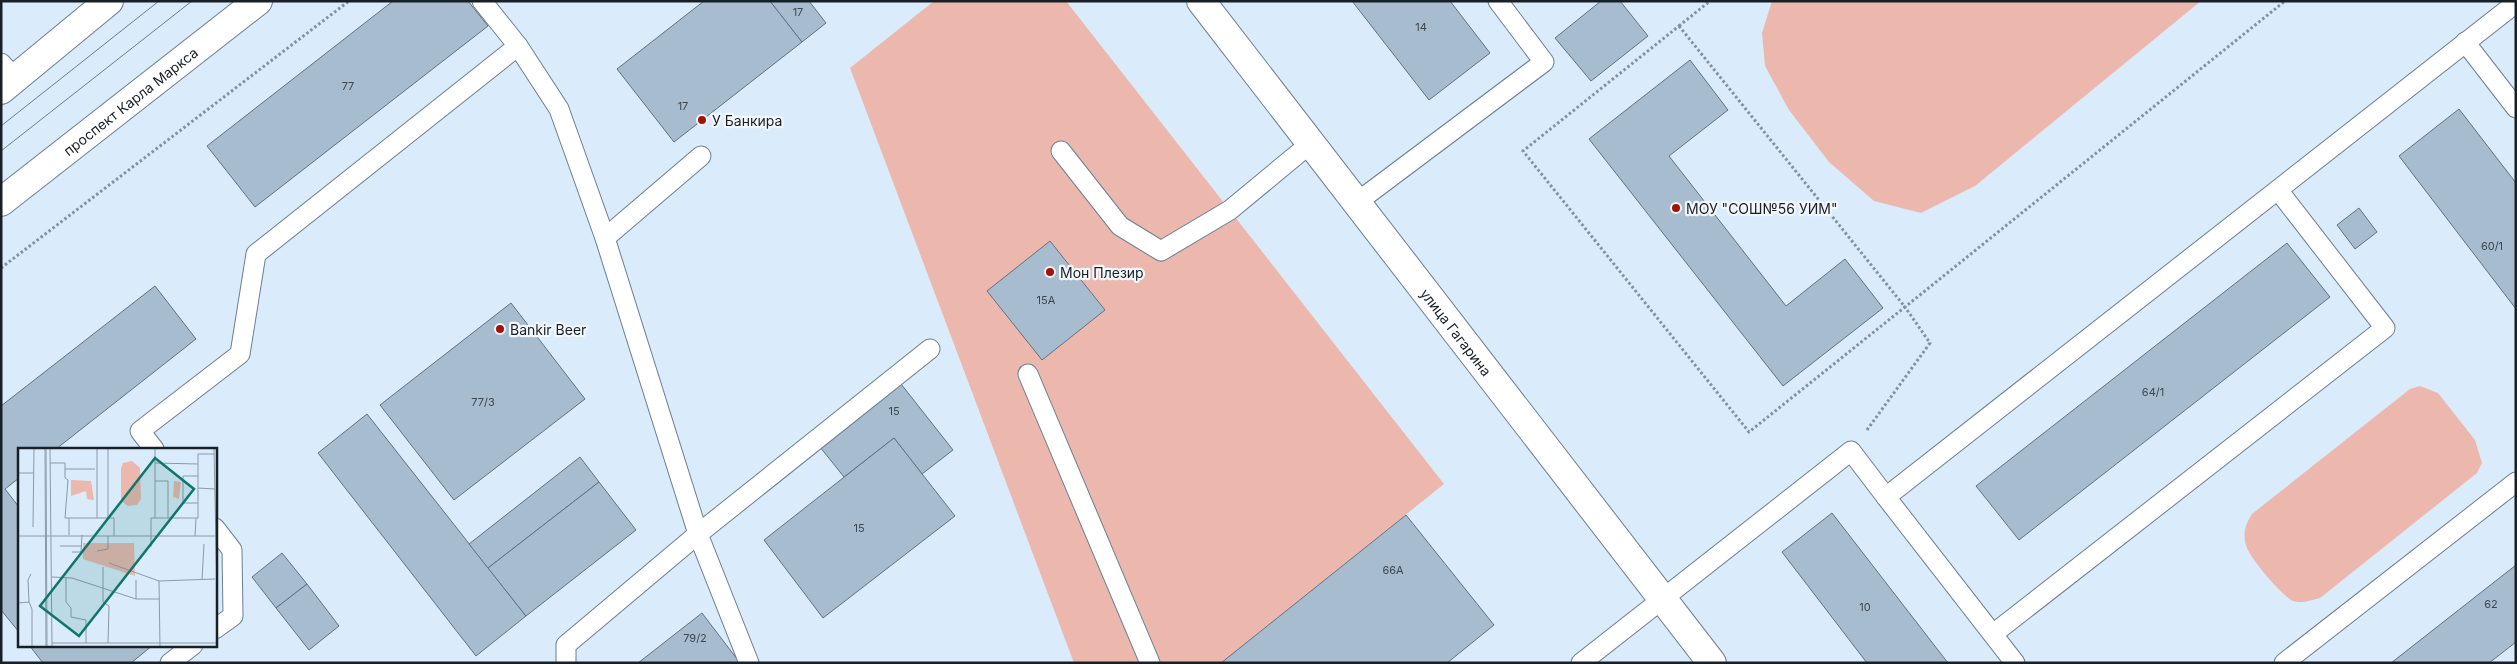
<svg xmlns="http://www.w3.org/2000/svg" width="2517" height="664" viewBox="0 0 2517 664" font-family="Inter,sans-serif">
	<rect width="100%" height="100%" fill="#daebfc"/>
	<g fill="#ecb8ae">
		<path d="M934 1H1066L1444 484 1221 663H1074L850 68Z"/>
		<path d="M1772 1H2201L1975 186 1921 213 1874 201 1829 162 1789 110 1765 66 1762 33Z"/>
		<path d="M2420 386 2438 393 2475 440 2482 463 2477 473 2320 598C2312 600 2301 604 2293 601 2282 596 2251 559 2247 548 2242 535 2245 525 2252 514L2410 389Z"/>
	</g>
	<g fill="#a7bccf" stroke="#5e7283">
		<path d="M393 1H468L488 26 255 207 207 146Z"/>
		<path d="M704 1H770L802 42 674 142 617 69Z"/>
		<path d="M770 1H809L826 23 802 42Z"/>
		<path d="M1352 1H1450L1490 53 1429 100Z"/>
		<path d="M1601 1H1620L1648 36 1591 81 1555 38Z"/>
		<path d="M1690 60 1728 110 1669 156 1786 306 1845 259 1883 308 1783 386 1589 139Z"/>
		<path d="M2459 109 2516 183V309L2399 156Z"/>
		<path d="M2359 208 2377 232 2355 249 2337 225Z"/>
		<path d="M1050 241 1105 310 1042 360 987 291Z"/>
		<path d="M2287 243 2330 297 2019 540 1976 486Z"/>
		<path d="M155 286 196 339 56 449H19V478L5 489 19 507V632L1 610V406Z"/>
		<path d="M511 303 585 399 454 500 380 405Z"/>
		<path d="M901 384 953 450 922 474 894 438 844 477 820 447Z"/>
		<path d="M367 414 526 616 476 656 318 453Z"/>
		<path d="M894 438 955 516 823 618 764 540Z"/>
		<path d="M580 457 599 482 488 568 469 544Z"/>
		<path d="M599 482 636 530 526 616 488 568Z"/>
		<path d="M1832 513 1948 663H1867L1782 552Z"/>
		<path d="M1406 515 1494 625 1447 663H1221Z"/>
		<path d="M282 553 307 584 276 608 252 577Z"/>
		<path d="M2516 565V642L2489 663H2391Z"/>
		<path d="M307 584 339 626 309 650 276 608Z"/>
		<path d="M702 613 740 663H638Z"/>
		<path d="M29 645H153L131 663H43Z"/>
	</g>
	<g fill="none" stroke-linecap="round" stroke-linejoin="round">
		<g stroke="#6b7f91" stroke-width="21">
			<g id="service">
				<path d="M482 1 518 46 559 109 605 238 698 534 749 663"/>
				<path d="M2465 42 2516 108"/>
				<path d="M1 63 15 78"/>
				<path d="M1061 151 1120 226 1161 251 1230 210 1311 143"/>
				<path d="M1356 203 1544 62 1498 1"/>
				<path d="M605 238 701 156"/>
				<path d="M1028 374 1150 663"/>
				<path d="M154 449 140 431 240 354 256 254 518 46"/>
				<path d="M1886 497 2015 663"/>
				<path d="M215 528 232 550 233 616 215 629"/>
				<path d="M1993 634 2385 328 2278 190"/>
				<path d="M170 663 193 645"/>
				<path d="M566 663V645L698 534 930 349"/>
				<path d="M1581 663 1851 451 1886 497 2516 3"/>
				<path d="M2284 663 2516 482"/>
			</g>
		</g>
		<g stroke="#6b7f91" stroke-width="30">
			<g id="secondary">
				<path id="s1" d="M1201 1 1712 663"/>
				<path d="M1 90 109 1"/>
				<path id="s2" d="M1 202 258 1"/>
			</g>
		</g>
		<g stroke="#83909d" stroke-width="3" stroke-dasharray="2.5 2.5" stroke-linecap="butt">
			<path d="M1679 26 1905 307 1749 432 1523 151Z"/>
			<path d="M1679 26 1710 1"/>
			<path d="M1 268 349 1"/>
			<path d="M1867 430 1930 343 1905 307 2285 1"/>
		</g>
		<use href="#service" stroke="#fff" stroke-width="19"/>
		<use href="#secondary" stroke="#fff" stroke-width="28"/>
		<g stroke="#6f7b87" stroke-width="1">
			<path d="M1 126 159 1"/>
			<path d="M1 151 192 1"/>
		</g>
	</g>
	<g fill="#a51102" stroke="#f2f7fb" stroke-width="2">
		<circle cx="702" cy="120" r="5"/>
		<circle cx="1676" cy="208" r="5"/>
		<circle cx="1050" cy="272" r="5"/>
		<circle cx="500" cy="329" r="5"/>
	</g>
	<g text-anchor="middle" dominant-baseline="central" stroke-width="4.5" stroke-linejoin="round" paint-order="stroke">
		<g font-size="11" fill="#3c4751">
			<text x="798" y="12">17</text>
			<text x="1421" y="27">14</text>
			<text x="348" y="86">77</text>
			<text x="683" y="106">17</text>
			<text x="2492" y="246">60/1</text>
			<text x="1046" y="300">15А</text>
			<text x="2153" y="392">64/1</text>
			<text x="483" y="402">77/3</text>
			<text x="894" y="411">15</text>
			<text x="859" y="528">15</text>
			<text x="1393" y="570">66А</text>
			<text x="2491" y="604">62</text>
			<text x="1865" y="607">10</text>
			<text x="695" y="638">79/2</text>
		</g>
		<g font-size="14" fill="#182027" stroke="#f2f7fb">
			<text stroke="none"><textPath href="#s2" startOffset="164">проспект Карла Маркса</textPath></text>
			<text stroke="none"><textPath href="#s1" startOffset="418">улица Гагарина</textPath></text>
		</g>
		<g font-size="14" fill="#182027" stroke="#f2f7fb" text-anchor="start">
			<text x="712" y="120">У Банкира</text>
			<text x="1686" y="208">МОУ "СОШ№56 УИМ"</text>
			<text x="1060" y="272">Мон Плезир</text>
			<text x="510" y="329">Bankir Beer</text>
		</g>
	</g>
	<g transform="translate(18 448)">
		<rect width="199" height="199" fill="#daebfc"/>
		<path d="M114 13 122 20 123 51 119 57 110 58 103 53V20L105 15ZM53 32 73 33 76 52 69 51 68 43 53 48ZM156 33 163 34 161 51 155 49ZM65 95H116L117 128 65 111Z" fill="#ecb8ae"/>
		<path fill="none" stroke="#8c9aa7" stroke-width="1" d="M27 0 28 199M28 0 29 199M32 0 34 199M79 0V70M196 0 199 147M32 15H47V30L50 32 47 70H96V88M137 15 180 16M47 21H77M0 25H16M137 33H150V70M180 40 197 41M180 55H165V28H180M90 70V0M137 70H178L177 88M178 70H180V6H196M15 79 16 0M51 87V70M0 88H199M42 98H64M133 99V70H137V0M79 103 90 101V88M54 104H63L64 87M91 115 141 133M85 119V154L91 158 90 195M34 129 54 130 118 151M48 129V154L53 160V169L68 172V195M118 132V151H141M184 132 186 96M11 154 10 132 13 126M0 155 11 154 14 161V199M34 195H199M142 199 141 133 197 131"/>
		<path fill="#0f766e" fill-opacity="0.15" stroke="#0f766e" stroke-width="2.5" d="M137 10 176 41 61 188 22 158Z"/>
		<rect width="199" height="199" fill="none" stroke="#182027" stroke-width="2.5"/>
	</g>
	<rect width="2517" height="664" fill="none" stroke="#182027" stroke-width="5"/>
</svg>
